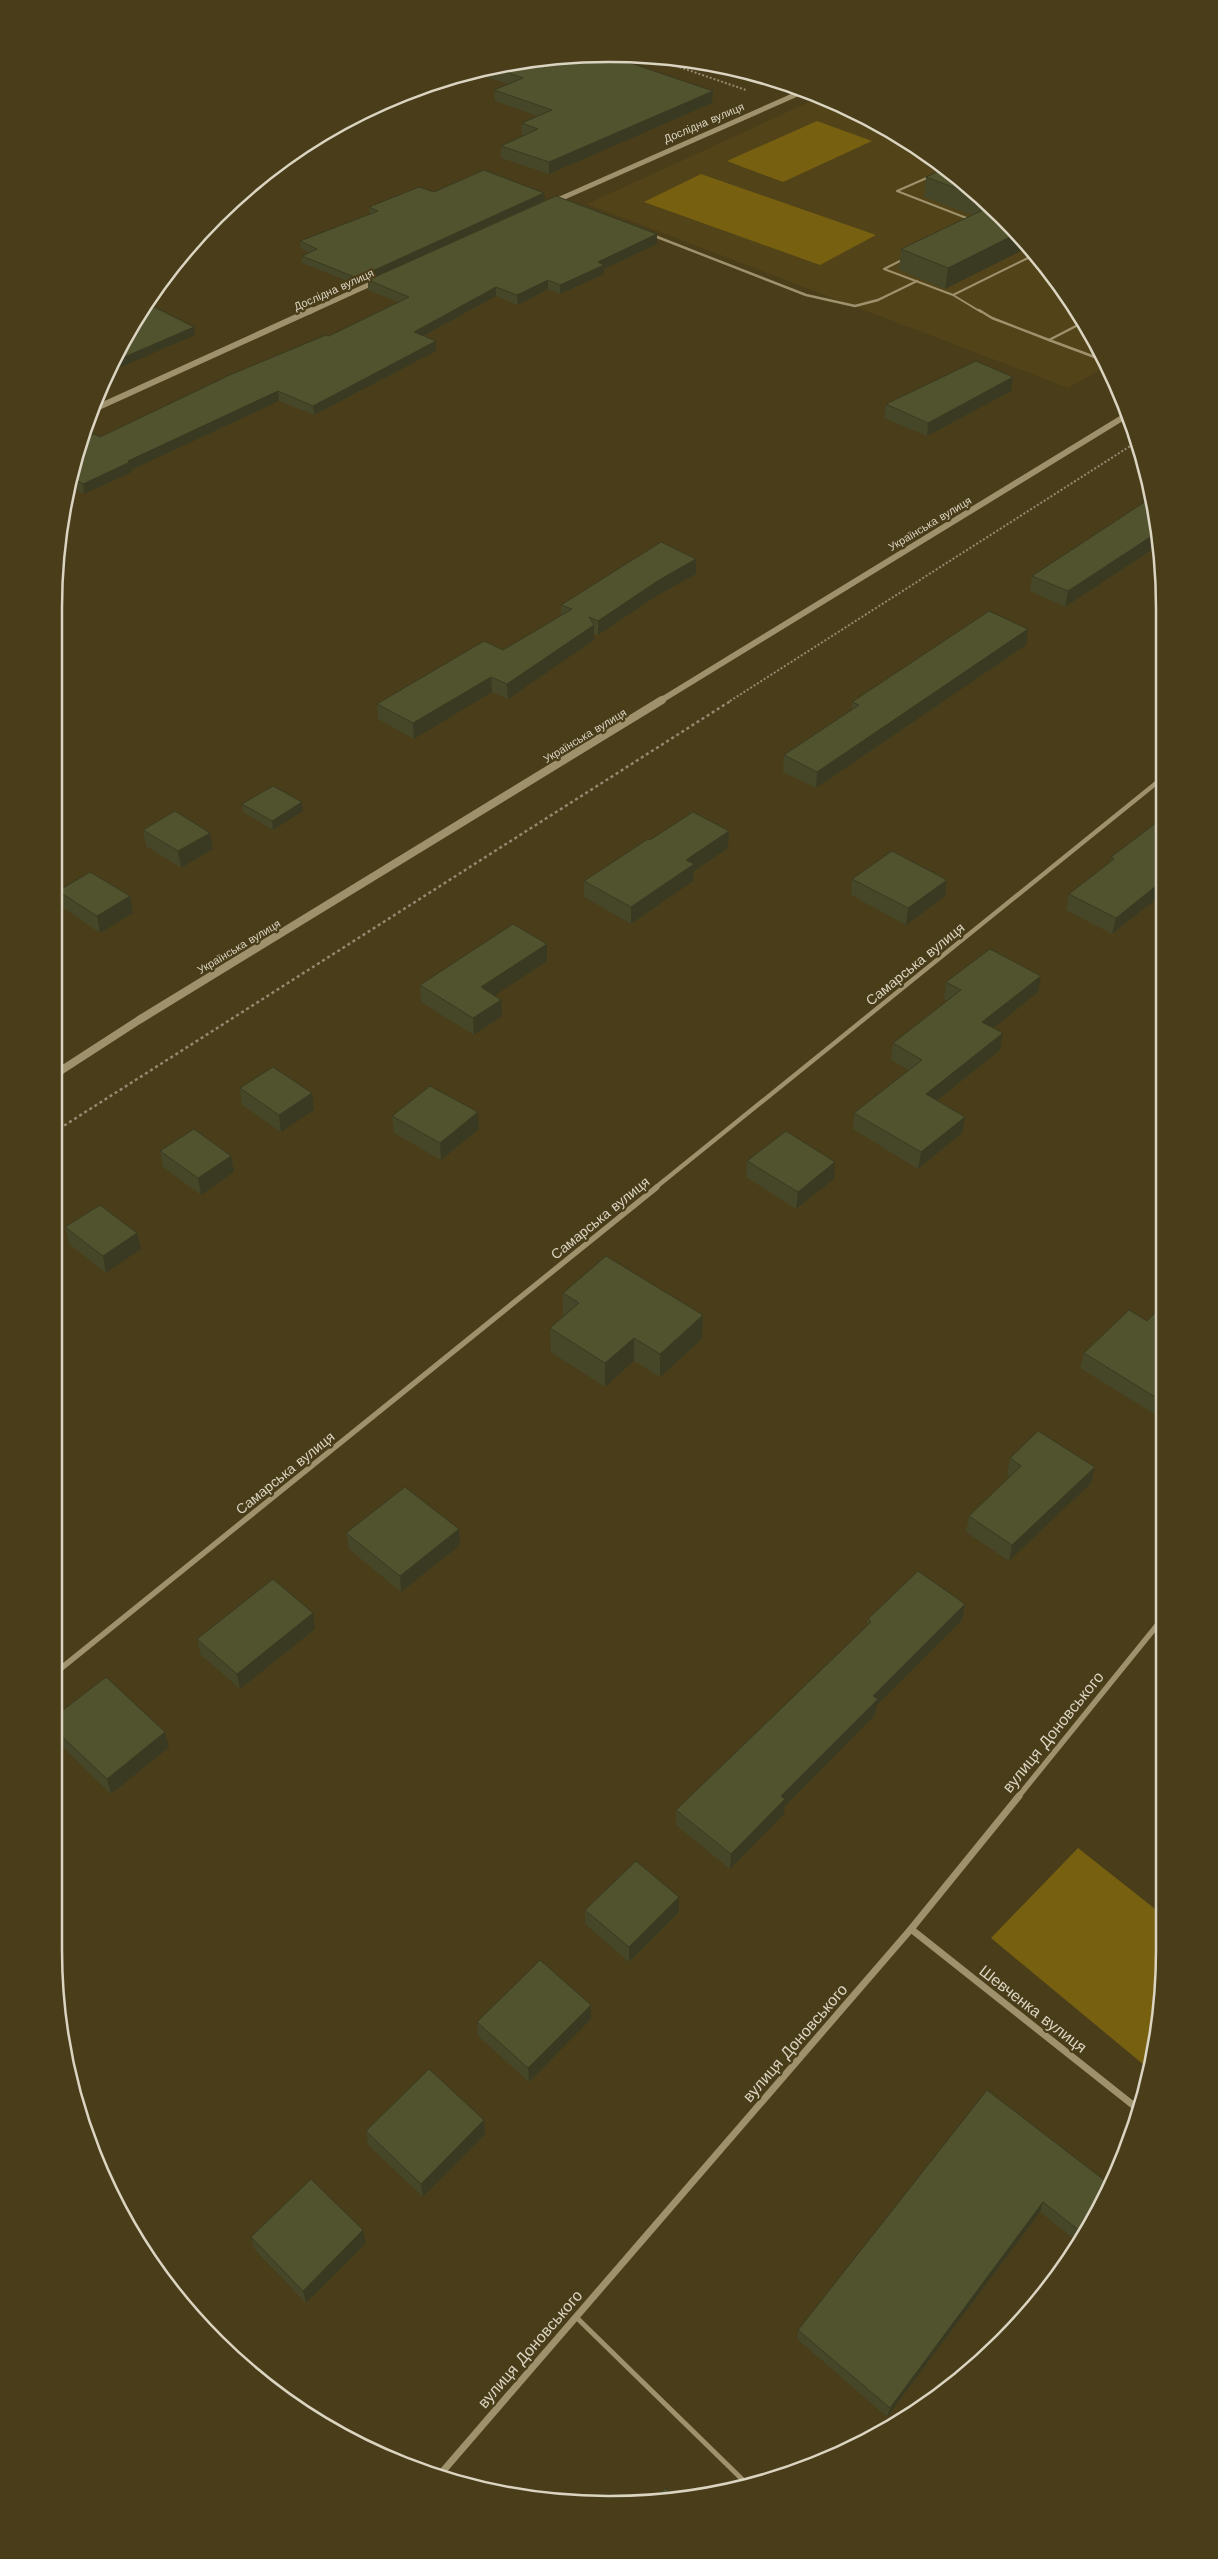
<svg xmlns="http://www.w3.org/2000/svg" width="1218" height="2559" viewBox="0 0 1218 2559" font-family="'Work Sans',sans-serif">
	<rect width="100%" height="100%" fill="#493d1a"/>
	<path fill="#524418" d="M822 96 947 168 1049 271 1105 367 1068 388 587 204Z"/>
	<g fill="#776010">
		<path d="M817 121 872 141 783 182 727 161Z"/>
		<path d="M701 174 876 235 820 265 644 202Z"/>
		<path d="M1078 1848 1164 1916V1950L1154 2058 1150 2070 991 1938Z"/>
	</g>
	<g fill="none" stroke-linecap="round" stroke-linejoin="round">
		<g stroke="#948a70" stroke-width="2" stroke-dasharray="2 2" stroke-linecap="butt">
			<path d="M607 57 619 55"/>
			<path d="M653 58 746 90"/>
			<path d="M730 701 1135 443"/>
		</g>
		<path stroke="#948a70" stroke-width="2.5" stroke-dasharray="3 3" stroke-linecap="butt" d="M54 1132 732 700"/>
		<g stroke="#9e916c" stroke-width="2">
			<path d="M929 177 897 191 969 219"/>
			<path d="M904 259 884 269 953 295 1034 255"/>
			<path d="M953 295 981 312"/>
		</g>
		<g stroke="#9e916c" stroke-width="2.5">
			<path d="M979 310 992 318 1049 340 1080 324"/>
			<path d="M1049 340 1100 359"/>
		</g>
		<path stroke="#9e916c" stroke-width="5" d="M576 2317 748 2485"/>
		<path stroke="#9e916c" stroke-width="2.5" d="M652 235 806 295 855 306 878 300 917 281"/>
		<path stroke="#9e916c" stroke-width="4.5" d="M655 1188 1160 780"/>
		<g stroke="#9e916c" stroke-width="5.5">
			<path d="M54 1674 657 1187"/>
			<path d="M1018 1797 1163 1618"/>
		</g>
		<g stroke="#9e916c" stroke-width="7">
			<path d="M911 1929 1138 2109"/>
			<path d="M437 2478 911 1929 1019 1796"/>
		</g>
		<g stroke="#9e916c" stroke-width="5">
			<path d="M553 202 804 91"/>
			<path d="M309 312 377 281"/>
		</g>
		<g stroke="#9e916c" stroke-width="6">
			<path d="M92 410 312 310"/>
			<path d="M660 701 1127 415"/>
		</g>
		<path stroke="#9e916c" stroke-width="8" d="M54 1075 139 1020 662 700"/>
	</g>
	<g fill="#464728">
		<path d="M500 64 713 91 712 103 549 174 501 158V146L524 135H522V123L537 116 495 101 494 90 508 84 473 73Z"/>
		<path d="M947 168 1027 248 945 289 899 270 901 249 972 215 924 197 926 177Z"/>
		<path d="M434 192 544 193 545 200 657 234V244L604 269V274L560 294 548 289 518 305 496 296 424 336 436 341V351L314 415 279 401 131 470 132 472 84 494 74 488 67 492 83 439 100 437 329 336 398 302 368 290V281L357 285 302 263V256L310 253 301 248 300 241 370 214 369 207Z"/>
		<path d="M1011 391 927 436 884 418 886 404Z"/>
		<path d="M1159 536V545L1065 607 1030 591 1032 576Z"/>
		<path d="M696 559V574L658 595 598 635 594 634V640L508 699 492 692 414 739 378 719 377 704 503 650 561 616V605Z"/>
		<path d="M1026 645 816 788 783 772 784 755 852 710V702Z"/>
		<path d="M242 804 303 811 273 830 243 812Z"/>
		<path d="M1160 820 1161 895 1112 934 1066 910 1069 894 1110 863 1111 857Z"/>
		<path d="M143 830 210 833 213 849 181 868 146 846Z"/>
		<path d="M729 831 728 848 694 871 693 881 631 924 584 897V881L650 840Z"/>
		<path d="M852 879 947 880 945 896 906 925 851 895Z"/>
		<path d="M58 891 130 896 133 913 100 933 62 907Z"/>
		<path d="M547 961 494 995 502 1016 474 1035 421 1002 420 985Z"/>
		<path d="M946 982 1038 992 993 1028 1003 1033 1000 1050 937 1101 965 1117 962 1133 918 1169 853 1129 854 1113 909 1070 891 1060 893 1043 948 1001 944 999Z"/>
		<path d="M240 1088 314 1110 281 1132 242 1105Z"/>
		<path d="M392 1116 479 1129 441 1160 394 1133Z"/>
		<path d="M160 1151 231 1156 234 1172 201 1195 163 1167Z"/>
		<path d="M747 1161 834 1179 796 1209 746 1177Z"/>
		<path d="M65 1227 141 1249 106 1273 69 1244Z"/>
		<path d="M563 1293 703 1315 702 1339 660 1377 634 1361 605 1387 551 1352 550 1328 563 1317Z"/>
		<path d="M1147 1321 1162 1409 1156 1415 1080 1368 1084 1353Z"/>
		<path d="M1010 1458 1091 1483 1009 1561 966 1532 969 1516 1010 1477 1007 1475Z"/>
		<path d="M346 1533 460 1545 401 1592 349 1549Z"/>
		<path d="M965 1604 962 1620 877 1705 875 1715 785 1806 784 1814 730 1869 676 1825V1810L867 1625 868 1619Z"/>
		<path d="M315 1629 240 1689 201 1655 197 1639Z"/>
		<path d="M54 1717 169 1747 111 1794 54 1739Z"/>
		<path d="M585 1910 679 1912 629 1962 585 1924Z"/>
		<path d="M591 2005V2019L529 2082 478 2036 477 2022Z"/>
		<path d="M987 2090 1108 2183 1090 2228 1079 2243 1040 2212 887 2417 797 2339 798 2330Z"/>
		<path d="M366 2131 485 2134 423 2197 368 2145Z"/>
		<path d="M251 2237 366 2243 306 2303 255 2250Z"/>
	</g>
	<g fill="#393a21">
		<path d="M713 91 712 103 549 174V162Z"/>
		<path d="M544 193 545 200 357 285V278Z"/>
		<path d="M657 234V244L604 269V274L560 294V285L598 262Z"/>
		<path d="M1014 235 1027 248 945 289 948 268Z"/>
		<path d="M548 280V289L518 305 517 295Z"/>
		<path d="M496 287V296L414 341V332Z"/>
		<path d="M194 327 195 335 109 372 115 361Z"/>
		<path d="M436 341V351L314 415 313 406Z"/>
		<path d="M1013 377 1011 391 927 436 928 423Z"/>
		<path d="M278 391 279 401 131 470 132 472 84 494 83 484 128 461Z"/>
		<path d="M73 478 74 488 67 492 71 479Z"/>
		<path d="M1158 532 1159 536V545L1065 607 1068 591Z"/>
		<path d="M696 559V574L658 595 598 635V621L659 580Z"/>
		<path d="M594 625V640L508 699 507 684Z"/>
		<path d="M1028 629 1026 645 816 788 817 772Z"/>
		<path d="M491 677 492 692 414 739 413 723Z"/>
		<path d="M302 802 303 811 273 830 272 821Z"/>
		<path d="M729 831 728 848 694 871 693 881 631 924V907L686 860Z"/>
		<path d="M210 833 213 849 181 868 178 851Z"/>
		<path d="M947 880 945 896 906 925 908 908Z"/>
		<path d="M1161 882V895L1112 934 1116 918Z"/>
		<path d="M130 896 133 913 100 933 97 916Z"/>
		<path d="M547 944V961L482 1004 481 987Z"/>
		<path d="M1041 976 1038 992 980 1039 982 1022Z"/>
		<path d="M501 1000 502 1016 474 1035 473 1018Z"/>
		<path d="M1003 1033 1000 1050 924 1111 926 1094Z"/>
		<path d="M312 1093 314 1110 281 1132 279 1115Z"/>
		<path d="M478 1112 479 1129 441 1160 440 1143Z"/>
		<path d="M965 1117 962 1133 918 1169 921 1152Z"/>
		<path d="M231 1156 234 1172 201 1195 198 1178Z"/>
		<path d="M835 1162 834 1179 796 1209 798 1192Z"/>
		<path d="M137 1233 141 1249 106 1273 103 1256Z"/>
		<path d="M703 1315 702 1339 660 1377V1354Z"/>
		<path d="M634 1338V1361L605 1387V1363Z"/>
		<path d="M1162 1398V1409L1156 1415 1160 1400Z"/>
		<path d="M1095 1467 1091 1483 1009 1561 1012 1545Z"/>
		<path d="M459 1529 460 1545 401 1592 400 1576Z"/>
		<path d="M965 1604 962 1620 877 1705 875 1715 785 1806 784 1814 730 1869 731 1854 781 1796 873 1696Z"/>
		<path d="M313 1613 315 1629 240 1689 237 1674Z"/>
		<path d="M165 1732 169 1747 111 1794 107 1779Z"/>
		<path d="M679 1897V1912L629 1962V1947Z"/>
		<path d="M591 2005V2019L529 2082 528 2068Z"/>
		<path d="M484 2120 485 2134 423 2197 421 2184Z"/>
		<path d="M1043 2202 1040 2212 887 2417 890 2408Z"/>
		<path d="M363 2230 366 2243 306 2303 303 2291Z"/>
	</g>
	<g fill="#51532f" stroke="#393a21">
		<path d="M604 54 713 91 549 162 501 146 538 129 522 123 552 110 494 90 523 78 491 67 500 64Z"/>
		<path d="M946 168H947L972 194 926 177Z"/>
		<path d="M484 170 544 193 357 278 302 256 317 249 300 241 378 211 369 207 419 187 434 192Z"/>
		<path d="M556 196 657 234 598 262 604 265 560 285 548 280 517 295 496 287 414 332 436 341 313 406 278 391 128 461 130 462 83 484 73 478 71 479 83 439 94 434 100 437 232 374 326 335 329 336 409 297 368 280Z"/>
		<path d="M987 208 1014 235 948 268 901 249Z"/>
		<path d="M154 307 194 327 115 361 141 313Z"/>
		<path d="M976 361 1013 377 928 423 886 404Z"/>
		<path d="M1149 499 1158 532 1068 591 1032 576Z"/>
		<path d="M661 542 696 559 659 580 598 621 589 617 594 625 507 684 491 677 413 723 377 704 484 641 503 650 572 609 561 605Z"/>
		<path d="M989 611 1028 629 817 772 784 755 859 705 852 702Z"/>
		<path d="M273 786 302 802 272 821 242 804Z"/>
		<path d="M175 811 210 833 178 851 143 830Z"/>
		<path d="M693 812 729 831 686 860 694 864 631 907 584 881 648 839 650 840Z"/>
		<path d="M1160 820 1161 882 1116 918 1069 894 1114 859 1111 857Z"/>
		<path d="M892 851 947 880 908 908 852 879Z"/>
		<path d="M90 872 130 896 97 916 58 891Z"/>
		<path d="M513 924 547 944 481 987 501 1000 473 1018 420 985Z"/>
		<path d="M990 949 1041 976 982 1022 1003 1033 926 1094 965 1117 921 1152 854 1113 922 1060 893 1043 961 990 946 982Z"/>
		<path d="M273 1067 312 1093 279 1115 240 1088Z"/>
		<path d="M430 1086 478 1112 440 1143 392 1116Z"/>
		<path d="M194 1129 231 1156 198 1178 160 1151Z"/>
		<path d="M786 1131 835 1162 798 1192 747 1161Z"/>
		<path d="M100 1205 137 1233 103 1256 65 1227Z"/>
		<path d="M606 1256 703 1315 660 1354 634 1338 605 1363 550 1328 579 1303 563 1293Z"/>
		<path d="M1162 1306V1398L1160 1400 1084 1353 1129 1310 1147 1321Z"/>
		<path d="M1038 1431 1095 1467 1012 1545 969 1516 1021 1466 1010 1458Z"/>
		<path d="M405 1487 459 1529 400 1576 346 1533Z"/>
		<path d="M918 1571 965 1604 873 1696 878 1699 781 1796 785 1799 731 1854 676 1810 871 1622 868 1619Z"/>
		<path d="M273 1579 313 1613 237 1674 197 1639Z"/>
		<path d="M106 1677 165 1732 107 1779 54 1729V1717Z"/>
		<path d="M636 1861 679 1897 629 1947 585 1910Z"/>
		<path d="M540 1960 591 2005 528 2068 477 2022Z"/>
		<path d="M429 2069 484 2120 421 2184 366 2131Z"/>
		<path d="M987 2090 1108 2183 1120 2167 1090 2228 1085 2235 1043 2202 890 2408 798 2330Z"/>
		<path d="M311 2179 363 2230 303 2291 251 2237Z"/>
		<path d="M665 2488 679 2501 654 2502Z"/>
	</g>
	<g text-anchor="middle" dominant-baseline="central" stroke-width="4.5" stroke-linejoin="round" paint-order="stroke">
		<g font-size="11" fill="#dbd4c1" stroke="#493d1a">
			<text transform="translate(704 123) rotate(-23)">Дослідна вулиця</text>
			<text transform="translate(334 290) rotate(-24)">Дослідна вулиця</text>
			<text transform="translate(930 524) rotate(-31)">Українська вулиця</text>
			<text transform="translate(585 736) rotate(-31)">Українська вулиця</text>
			<text transform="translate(239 947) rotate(-31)">Українська вулиця</text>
		</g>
		<g font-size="14" fill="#dbd4c1" stroke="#493d1a">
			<text transform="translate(915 964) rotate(-39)">Самарська вулиця</text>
			<text transform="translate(600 1218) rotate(-39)">Самарська вулиця</text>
			<text transform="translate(285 1473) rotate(-39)">Самарська вулиця</text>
		</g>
		<g font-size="16" fill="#dbd4c1" stroke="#493d1a">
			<text transform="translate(1053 1732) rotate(-51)">вулиця Доновського</text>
			<text transform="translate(1033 2009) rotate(38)">Шевченка вулиця</text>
			<text transform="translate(795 2043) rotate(-49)">вулиця Доновського</text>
			<text transform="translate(530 2349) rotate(-49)">вулиця Доновського</text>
		</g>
	</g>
	<path d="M0 0H1218V2559H0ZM608 62H610A546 546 0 0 1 1156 608V1950A546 546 0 0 1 610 2496H608A546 546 0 0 1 62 1950V608A546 546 0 0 1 608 62Z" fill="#493d1a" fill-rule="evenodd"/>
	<path fill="none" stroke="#dbd4c1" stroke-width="2.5" d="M608 62H610A546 546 0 0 1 1156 608V1950A546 546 0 0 1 610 2496H608A546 546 0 0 1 62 1950V608A546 546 0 0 1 608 62Z"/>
</svg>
